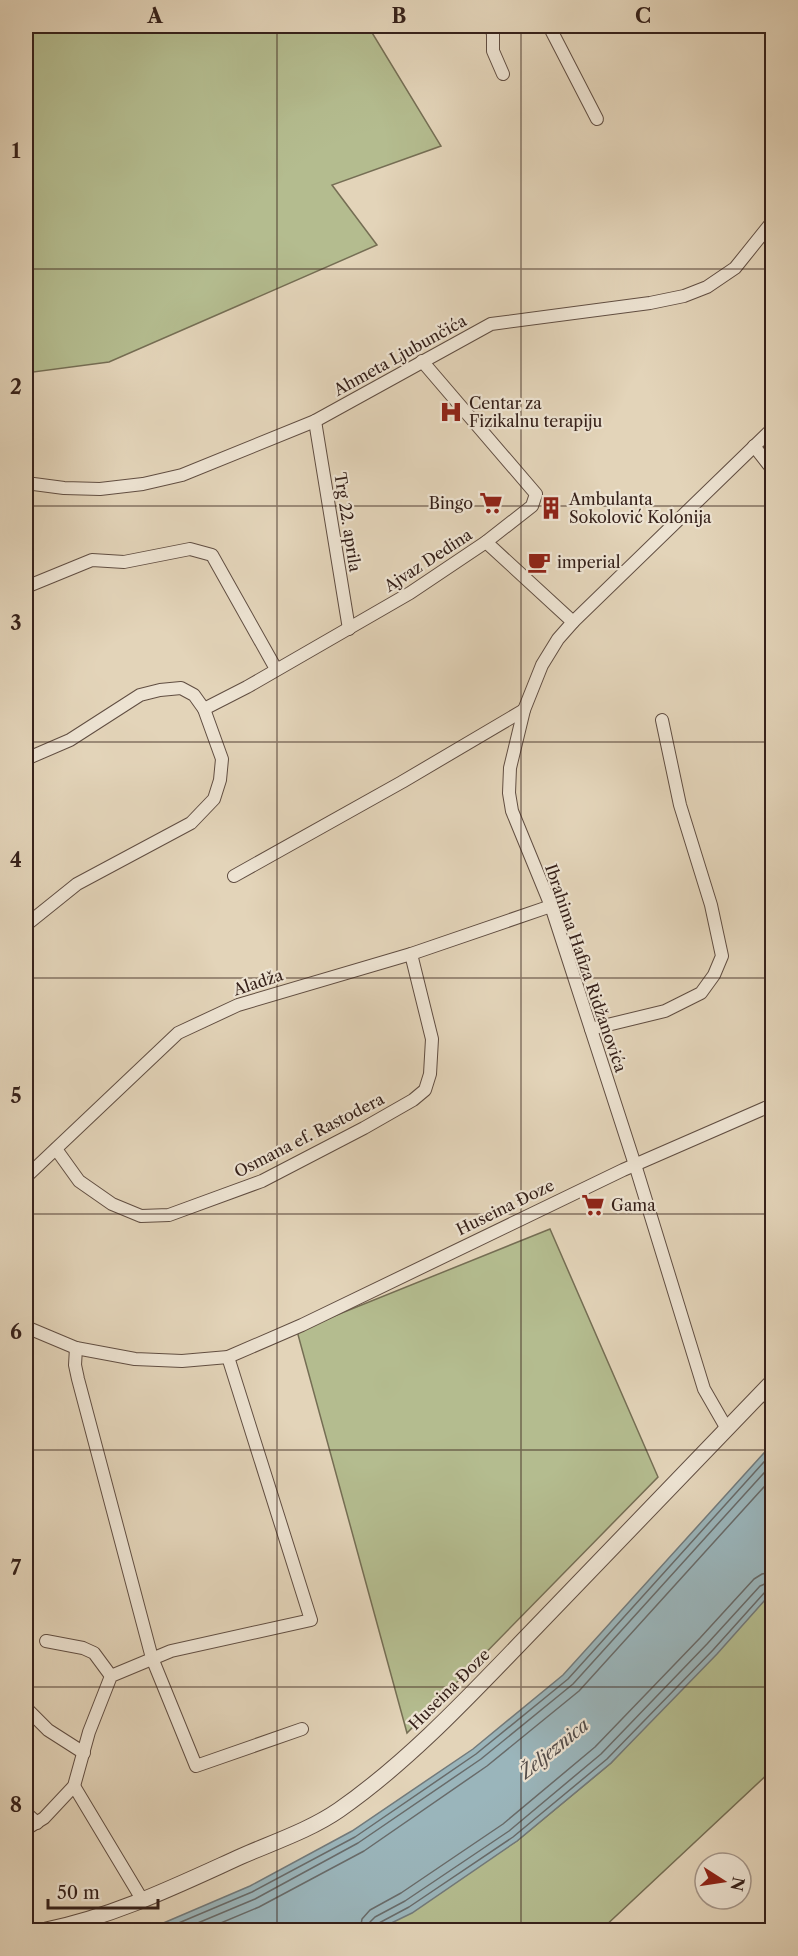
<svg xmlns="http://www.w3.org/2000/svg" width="798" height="1956" viewBox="0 0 798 1956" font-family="'Libre Caslon Text',serif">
	<rect width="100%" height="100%" fill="#e3d4b9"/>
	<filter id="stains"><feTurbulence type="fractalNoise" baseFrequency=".00333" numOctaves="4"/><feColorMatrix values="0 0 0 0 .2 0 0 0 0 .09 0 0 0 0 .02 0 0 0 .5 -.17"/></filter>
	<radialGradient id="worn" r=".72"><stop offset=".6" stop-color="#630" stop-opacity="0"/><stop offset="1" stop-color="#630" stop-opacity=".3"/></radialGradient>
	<g fill="#b4bc8f" stroke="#756e54" stroke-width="1.5">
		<path d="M47 26H368L441 146 332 185 377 245 109 362 26 373V36Z"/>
		<path d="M550 1229 658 1477 407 1733 297 1331Z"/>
		<path d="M772 1592V1770L601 1930H375L517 1841 611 1763Z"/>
	</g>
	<path fill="#9ab5bb" stroke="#727a7b" stroke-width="1.5" d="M772 1444V1592L717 1654 611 1763 517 1841 412 1913 377 1930H147L250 1886 352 1831 473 1749 563 1675Z"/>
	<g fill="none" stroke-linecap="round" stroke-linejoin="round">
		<g stroke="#686b6a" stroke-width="1.5">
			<path d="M162 1930 252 1892 355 1837 476 1754 568 1679 772 1453"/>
			<path d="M181 1930 255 1899 358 1843 481 1759 573 1684 772 1464"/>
			<path d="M204 1930 259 1907 364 1851 487 1766 579 1691 772 1478"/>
			<path d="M360 1930 362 1919 370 1910 401 1893 503 1824 595 1747 700 1638 754 1579 762 1574 772 1572"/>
			<path d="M369 1930 370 1922 375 1917 405 1901 509 1831 601 1754 707 1644 760 1586 772 1581"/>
			<path d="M376 1930 379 1923 409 1907 513 1837 607 1759 713 1650 766 1591 772 1589"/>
		</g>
		<g stroke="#614e42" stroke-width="14">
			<g id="minor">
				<path d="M489 26 493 33V51L503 74"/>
				<path d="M549 26 597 119"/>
				<path d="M315 421 349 629"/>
				<path d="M754 446 772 469"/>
				<path d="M26 483 64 488 100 489 143 484 182 475 315 421 491 324 650 303 684 296 707 287 735 268 772 222"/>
				<path d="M486 542 573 622"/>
				<path d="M26 587 92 560 124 562 190 549 212 555 276 669"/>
				<path d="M204 709 247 687 410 593 486 542 532 506 536 494 422 361"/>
				<path d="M26 759 70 740 140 695 160 690 181 688 194 695 204 709 222 759 220 780 214 799 191 823 77 884 26 925"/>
				<path d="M234 876 402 782 524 710"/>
				<path d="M591 1029 665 1011 701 993 714 975 722 956 711 905 680 805 662 720"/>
				<path d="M56 1149 79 1181 112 1204 141 1216 169 1215 262 1181 364 1128 413 1100 425 1090 430 1074 432 1039 411 954"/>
				<path d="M26 1177 178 1033 238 1005 411 954 551 906"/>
				<path d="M26 1327 76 1348 135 1359 182 1361 228 1357 302 1325 623 1170 772 1105"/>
				<path d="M76 1348 75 1365 78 1379 152 1658 196 1766 302 1729"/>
				<path d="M727 1429 704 1389 637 1171 551 906 512 811 509 793 510 768 524 710 542 665 558 639 573 622 772 429"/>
				<path d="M46 1641 83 1648 94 1653 111 1676"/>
				<path d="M26 1708 48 1730 84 1753"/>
				<path d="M74 1786 143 1901"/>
				<path d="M26 1813 37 1823"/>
				<path d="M26 1829 44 1818 74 1786 89 1732 111 1676 171 1651 311 1620 228 1357"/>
			</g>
		</g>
		<g stroke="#614e42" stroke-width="17">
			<path id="tertiary" d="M46 1930C115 1916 178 1885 242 1856 274 1842 310 1830 339 1810 412 1759 474 1691 536 1627 615 1545 693 1463 772 1382"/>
		</g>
		<use href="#minor" stroke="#ede3d2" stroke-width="12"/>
		<use href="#tertiary" stroke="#ede3d2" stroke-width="15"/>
	</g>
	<path fill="none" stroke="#36211a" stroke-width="1.5" stroke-opacity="0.55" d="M277 26V1930M521 26V1930M26 269H772M26 506H772M26 742H772M26 978H772M26 1214H772M26 1450H772M26 1687H772"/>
	<defs>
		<g id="hospital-bare" transform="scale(1.8)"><path d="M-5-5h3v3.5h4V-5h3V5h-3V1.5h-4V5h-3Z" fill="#8f2418" stroke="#ede3d2" stroke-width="2.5" paint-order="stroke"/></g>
		<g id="supermarket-bare" transform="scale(1.8)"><path d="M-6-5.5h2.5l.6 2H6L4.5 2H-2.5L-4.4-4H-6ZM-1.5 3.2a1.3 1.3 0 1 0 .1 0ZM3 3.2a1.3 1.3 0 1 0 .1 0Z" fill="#8f2418" stroke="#ede3d2" stroke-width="2.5" paint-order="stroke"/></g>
		<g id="building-bare" transform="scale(1.8)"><path d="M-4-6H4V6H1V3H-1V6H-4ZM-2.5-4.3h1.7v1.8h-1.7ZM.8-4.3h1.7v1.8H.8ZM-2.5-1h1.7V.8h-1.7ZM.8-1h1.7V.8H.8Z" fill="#8f2418" stroke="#ede3d2" stroke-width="2.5" paint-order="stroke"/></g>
		<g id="cafe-bare" transform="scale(1.8)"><path d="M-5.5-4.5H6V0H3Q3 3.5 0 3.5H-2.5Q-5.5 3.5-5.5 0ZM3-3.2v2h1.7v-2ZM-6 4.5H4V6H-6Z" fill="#8f2418" stroke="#ede3d2" stroke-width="2.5" paint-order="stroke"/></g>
	</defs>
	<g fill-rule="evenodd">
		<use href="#hospital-bare" x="451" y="412"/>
		<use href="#supermarket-bare" x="491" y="503"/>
		<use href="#building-bare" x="551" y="508"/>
		<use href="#cafe-bare" x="539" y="562"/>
		<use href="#supermarket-bare" x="593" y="1205"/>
	</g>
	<g text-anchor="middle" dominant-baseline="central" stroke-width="4.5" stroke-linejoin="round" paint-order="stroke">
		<g font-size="16" fill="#36211a" stroke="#ede3d2">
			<text transform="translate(400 355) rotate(-29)">Ahmeta Ljubunčića</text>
			<text transform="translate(348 522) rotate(81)">Trg 22. aprila</text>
			<text transform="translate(428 560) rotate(-33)">Ajvaz Dedina</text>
			<text transform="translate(586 968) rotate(71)">Ibrahima Hafiza Ridžanovića</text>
			<text transform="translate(258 982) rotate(-18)">Aladža</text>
			<text transform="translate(309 1135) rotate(-27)">Osmana ef. Rastodera</text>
			<text transform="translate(505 1207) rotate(-26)">Huseina Đoze</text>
			<text transform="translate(449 1689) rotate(-45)">Huseina Đoze</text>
		</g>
		<g font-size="16" fill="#36211a" stroke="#ede3d2" text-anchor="start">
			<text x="469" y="403">Centar za<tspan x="469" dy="18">Fizikalnu terapiju</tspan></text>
			<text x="569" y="499">Ambulanta<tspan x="569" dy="18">Sokolović Kolonija</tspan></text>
			<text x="473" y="503" text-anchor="end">Bingo</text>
			<text x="557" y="562">imperial</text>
			<text x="611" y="1205">Gama</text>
		</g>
		<g font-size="18" font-style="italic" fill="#544d4a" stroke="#ede3d2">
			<text transform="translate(554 1749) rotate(-39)">Željeznica</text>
		</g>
	</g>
	<rect width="798" height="1956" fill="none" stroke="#e3d4b9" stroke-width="66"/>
	<g transform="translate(723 1881) rotate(102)"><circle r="28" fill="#ede3d2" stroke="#a49588" stroke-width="1.5"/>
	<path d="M0-4.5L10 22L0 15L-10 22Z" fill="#8f2418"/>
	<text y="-9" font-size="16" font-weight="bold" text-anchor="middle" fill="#36211a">N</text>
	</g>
	<path d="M48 1899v9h110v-9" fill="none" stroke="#36211a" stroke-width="3"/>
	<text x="57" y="1899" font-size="18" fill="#36211a" stroke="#ede3d2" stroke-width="4.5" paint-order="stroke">50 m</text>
	<rect x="33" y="33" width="732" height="1890" fill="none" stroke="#36211a" stroke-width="2"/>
	<g font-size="20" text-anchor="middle" font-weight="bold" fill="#36211a">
		<text x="155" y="23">A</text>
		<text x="399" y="23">B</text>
		<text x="643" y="23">C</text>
		<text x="16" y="158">1</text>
		<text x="16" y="394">2</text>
		<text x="16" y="630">3</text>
		<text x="16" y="867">4</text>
		<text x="16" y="1103">5</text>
		<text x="16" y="1339">6</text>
		<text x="16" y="1575">7</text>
		<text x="16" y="1812">8</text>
	</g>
	<rect width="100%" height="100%" filter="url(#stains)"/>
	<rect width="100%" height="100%" fill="url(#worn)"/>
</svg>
